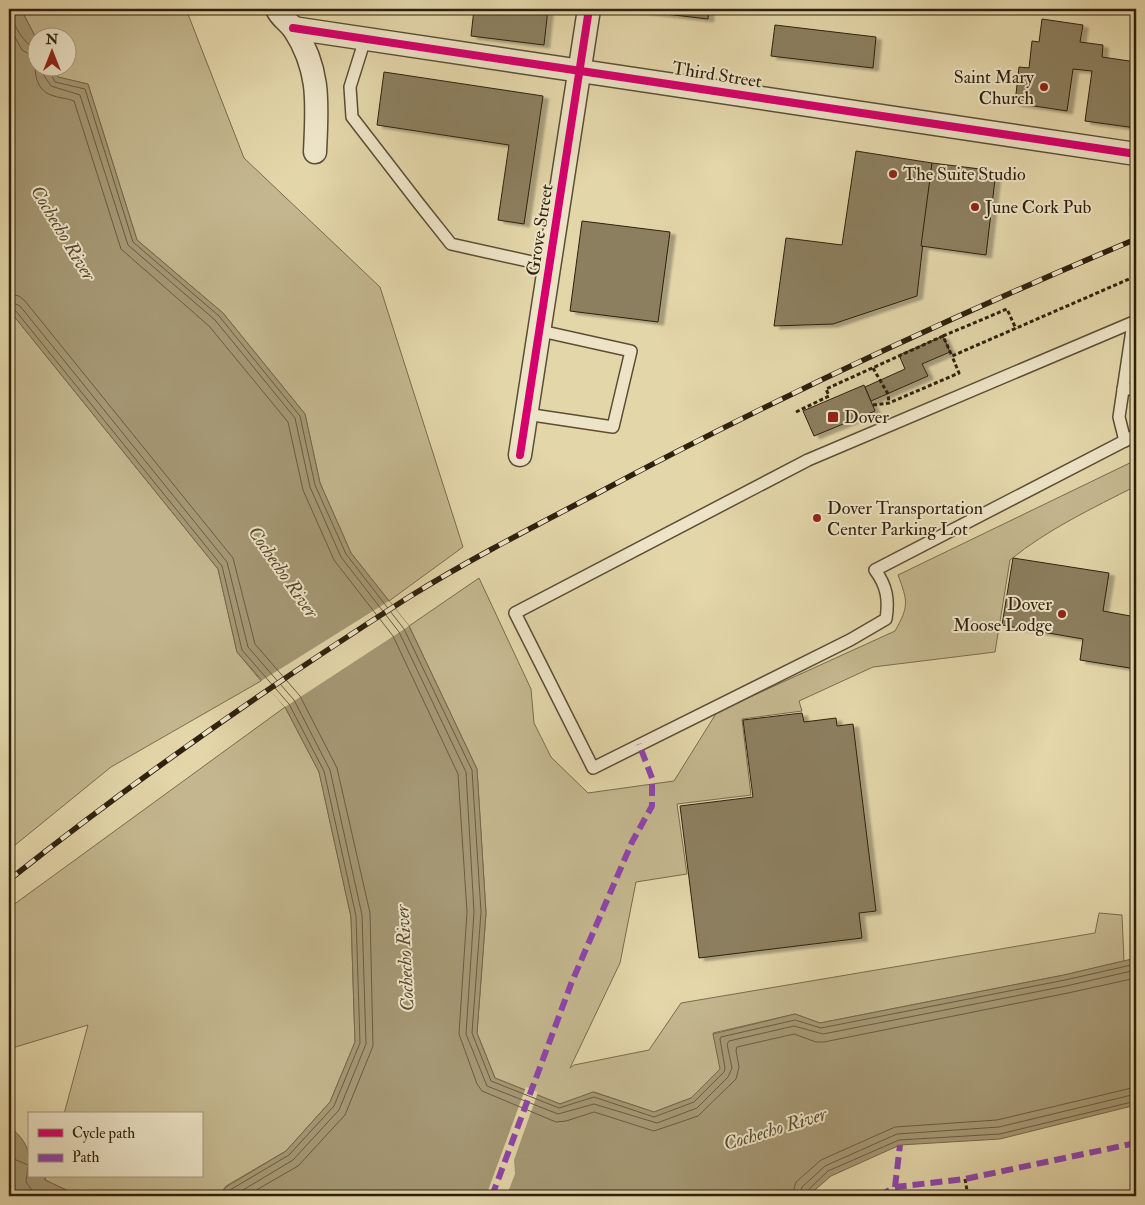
<svg xmlns="http://www.w3.org/2000/svg" width="1145" height="1205" viewBox="0 0 1145 1205" font-family="'IM FELL Double Pica',serif">
	<defs>
		<filter id="shadow"><feDropShadow dx="5.5" dy="3" stdDeviation="1" flood-color="#0004"/></filter>
	</defs>
	<rect width="100%" height="100%" fill="#e3d6a9"/>
	<filter id="stains"><feTurbulence type="fractalNoise" baseFrequency=".004" numOctaves="4"/><feColorMatrix values="0 0 0 0 .2 0 0 0 0 .09 0 0 0 0 .02 0 0 0 .5 -.17"/></filter>
	<radialGradient id="worn" r=".72"><stop offset=".6" stop-color="#630" stop-opacity="0"/><stop offset="1" stop-color="#630" stop-opacity=".3"/></radialGradient>
	<g fill="#c4b78f" stroke="#796c4e">
		<path d="M21 9H186L244 158 380 287 463 547 389 601 351 553 320 483 305 414 223 313 137 240 88 84 57 77 52 68H68V38H38L37 40Z"/>
		<path d="M9 310 218 569 237 652 261 681 111 767 9 850Z"/>
		<path d="M1136 460V486C1093 508 1048 529 1010 560L995 652 873 667 799 701 802 711 742 719 751 795 677 804 687 874 636 882 620 963 570 1068 574 1065 649 1050 681 1003 1095 933 1099 913 1122 915 1124 961 1064 975 820 1023 795 1014 713 1033 721 1069 691 1098 654 1112 594 1092 560 1104 495 1078 477 1033 486 913 477 769 409 626 479 578 531 689 534 723 551 757 588 793 674 781 717 712 895 631C909 606 908 602 898 575Z"/>
		<path d="M285 707 319 772 351 917 355 1042 330 1102 286 1151 226 1186 219 1196H79L45 1180 46 1176H201V1114H64L88 1025 9 1049V908Z"/>
	</g>
	<g fill="#a59874" stroke="#75684b">
		<path d="M9 9H21L37 40 38 68H52L58 77 88 84 137 240 223 313 305 414 320 483 351 553 409 626 477 769 486 913 477 1033 495 1078 560 1104 593 1092 654 1112 691 1098 720 1069 713 1034 795 1014 820 1023 1064 975 1136 958V1105L1000 1139 900 1145 831 1176 808 1196H219L226 1187 286 1151 330 1102 355 1042 351 917 319 772 285 707 237 652 218 569 9 310Z"/>
		<path d="M9 1126C30 1144 29 1150 29 1176H43L45 1180 79 1196H9Z"/>
	</g>
	<g fill="#e3d6a9">
		<path d="M389 601 409 626 285 707 261 681Z"/>
		<path d="M526 1087 538 1092 514 1160 515 1174 508 1192 503 1196H486Z"/>
	</g>
	<g fill="none" stroke-linecap="round" stroke-linejoin="round">
		<g stroke="#6a5c41" stroke-width="1">
			<path d="M10 9C11 21 24 47 38 49"/>
			<path d="M9 26 22 50 36 58C34 71 35 89 51 95 58 98 67 98 74 101L121 249 209 326 288 422 303 490 334 560 393 636 458 774 467 912 459 1034 477 1084 482 1091 556 1122 566 1121 594 1112 654 1131 698 1116 736 1079 739 1067 736 1050 737 1047 794 1034 816 1042H824L1068 993 1136 978"/>
			<path d="M42 68 43 74 51 86 80 95 128 245 215 320 295 418 310 487 341 557 399 632 466 772 474 912 466 1034 487 1086 558 1114 594 1104 657 1123 697 1108 728 1077 732 1068 727 1044 729 1041 794 1026 823 1034 1066 986 1136 970"/>
			<path d="M48 68 55 82 85 89 133 242 219 316 300 416 315 485 346 554 404 629 472 770 481 912 472 1033 491 1081 559 1108 594 1097 654 1117 694 1102 724 1072 725 1068 720 1039 721 1037 795 1020 821 1028 1065 980 1136 964"/>
			<path d="M9 294 19 296 25 301 233 558 255 644 300 696 337 768 370 913 373 1046 345 1115 298 1166 246 1196"/>
			<path d="M9 301 20 306 227 562 248 647 294 700 330 770 362 915 366 1044 339 1110 293 1160 233 1196"/>
			<path d="M9 308 15 310 222 566 242 650 289 704 324 771 356 916 360 1043 334 1106 289 1155 230 1190 225 1196"/>
			<path d="M9 1151 16 1160 28 1165 26 1182 36 1196"/>
			<path d="M792 1196 796 1182 821 1160 895 1127 997 1120 1136 1087"/>
			<path d="M799 1196 802 1187 825 1166 897 1134 999 1127 1136 1094"/>
			<path d="M805 1196 807 1191 828 1171 899 1140 1000 1134 1136 1101"/>
		</g>
	</g>
	<g fill="#8c7f5f" stroke="#2e210e" filter="url(#shadow)">
		<path d="M474 9H548L544 45 471 36Z"/>
		<path d="M623 9H709L708 19Z"/>
		<path d="M1042 19 1083 25 1080 42 1103 45 1102 57 1136 62V128L1085 121 1092 71 1073 69 1067 111 1015 103 1019 67 1029 68 1032 41 1039 42Z"/>
		<path d="M775 25 876 37 873 68 771 56Z"/>
		<path d="M384 72 543 96 524 224 498 220 509 145 377 125Z"/>
		<path d="M856 151 932 163 917 296 833 324 774 326 786 238 842 245Z"/>
		<path d="M932 163 996 171 986 255 921 246Z"/>
		<path d="M582 221 670 232 658 322 570 311Z"/>
		<path d="M943 336 950 352 922 364 928 376 871 401 865 387 905 369 899 355Z"/>
		<path d="M864 385 875 411 814 436 803 411Z"/>
		<path d="M1013 558 1109 573 1103 611 1136 617V669L1080 660 1083 639 1002 625Z"/>
		<path d="M802 713 804 722 836 718 837 726 853 724 876 911 859 913 862 938 699 958 680 806 753 797 743 720Z"/>
	</g>
	<g fill="none" stroke-linecap="round" stroke-linejoin="round">
		<g stroke="#5b4e35" stroke-width="14">
			<g id="service">
				<path d="M365 39 350 87 352 117 420 205 451 244 550 266"/>
				<path d="M1136 321 808 460 515 613 593 768 850 640 886 619C889 600 887 586 875 570L1136 435"/>
				<path d="M1123 389H1136"/>
				<path d="M526 414 613 427 631 351 541 331"/>
				<path d="M1125 441 1119 417 1133 323"/>
			</g>
		</g>
		<g stroke="#5b4e35" stroke-width="25">
			<g id="minor">
				<path d="M277 9C280 17 289 22 294 29 321 71 317 105 315 152"/>
				<path d="M293 28 1136 154"/>
				<path d="M520 455 589 9"/>
			</g>
		</g>
		<g stroke="#2e210e" stroke-width="3" stroke-dasharray="4 2.5" stroke-linecap="butt">
			<path d="M943 336 1007 309 1016 329"/>
			<path d="M873 368 888 394 889 403"/>
			<path d="M873 405 889 403 959 373 952 356"/>
			<path d="M796 412 829 396 826 389 943 336 952 356 1136 276"/>
			<path d="M965 1179 968 1196"/>
		</g>
		<use href="#service" stroke="#ede4c7" stroke-width="11"/>
		<use href="#minor" stroke="#ede4c7" stroke-width="22"/>
		<g stroke="#2e210e" stroke-width="5.5">
			<path id="rail" d="M9 880C137 778 271 685 409 597 470 559 535 526 598 493 773 399 953 316 1136 239"/>
		</g>
		<use href="#rail" stroke="#ede4c7" stroke-width="4" stroke-dasharray="11" stroke-linecap="butt"/>
		<g stroke="#8e44ad" stroke-width="6" stroke-dasharray="12 6" stroke-linecap="butt">
			<path d="M895 1187 900 1145"/>
			<path d="M492 1196 571 984 632 842 652 806V778L639 744"/>
			<path d="M879 1196 895 1187 965 1179 1136 1143"/>
		</g>
		<g stroke="#ede4c7" stroke-width="11">
			<g id="cycleway">
				<path d="M293 28 1136 154"/>
				<path d="M520 455 589 9"/>
			</g>
		</g>
		<use href="#cycleway" stroke="#d6006c" stroke-width="8"/>
	</g>
	<g fill="#8f2418" stroke="#ede4c7" stroke-width="2">
		<circle cx="1044" cy="87" r="5"/>
		<circle cx="893" cy="174" r="5"/>
		<circle cx="975" cy="207" r="5"/>
		<rect x="827" y="411" width="12" height="12" rx="2.5"/>
		<circle cx="817" cy="518" r="5"/>
		<circle cx="1062" cy="614" r="5"/>
	</g>
	<g text-anchor="middle" dominant-baseline="central" stroke-width="4" stroke-linejoin="round" paint-order="stroke">
		<g font-size="18" fill="#2e210e" stroke="#ede4c7">
			<text transform="translate(717 75) rotate(9)">Third Street</text>
			<text transform="translate(540 230) rotate(-81)">Grove Street</text>
		</g>
		<g font-size="18" fill="#2e210e" stroke="#ede4c7" text-anchor="start">
			<text x="1034" y="77" text-anchor="end">Saint Mary<tspan x="1034" dy="21">Church</tspan></text>
			<text x="903" y="174">The Suite Studio</text>
			<text x="985" y="207">June Cork Pub</text>
			<text x="844" y="417">Dover</text>
			<text x="827" y="508">Dover Transportation<tspan x="827" dy="21">Center Parking Lot</tspan></text>
			<text x="1052" y="604" text-anchor="end">Dover<tspan x="1052" dy="21">Moose Lodge</tspan></text>
		</g>
		<g font-size="19" font-style="italic" fill="#584b32" stroke="#ede4c7">
			<text transform="translate(63 233) rotate(59)">Cochecho River</text>
			<text transform="translate(283 572) rotate(55)">Cochecho River</text>
			<text transform="translate(405 958) rotate(-93)">Cochecho River</text>
			<text transform="translate(775 1129) rotate(-17)">Cochecho River</text>
		</g>
	</g>
	<rect width="1145" height="1205" fill="none" stroke="#e3d6a9" stroke-width="30"/>
	<rect x="10" y="10" width="1125" height="1185" fill="none" stroke="#2e210e" stroke-width="2.5"/>
	<rect x="15" y="15" width="1115" height="1175" fill="none" stroke="#2e210e"/>
	<rect x="28" y="1112" width="175" height="65" fill="#ede4c7" stroke="#a1967d"/>
	<rect x="38" y="1129" width="25" height="8" fill="#d6006c" stroke="#a1967d"/>
	<text x="72" y="1138" font-size="15" fill="#2e210e">Cycle path</text>
	<rect x="38" y="1154" width="25" height="8" fill="#8e44ad" stroke="#a1967d"/>
	<text x="72" y="1162" font-size="15" fill="#2e210e">Path</text>
	<g transform="translate(52 52)"><circle r="24" fill="#ede4c7" stroke="#a1967d"/>
	<path d="M0-4L9 19L0 12L-9 19Z" fill="#8f2418"/>
	<text y="-8" font-size="14" font-weight="bold" text-anchor="middle" fill="#2e210e">N</text>
	</g>
	<rect width="100%" height="100%" filter="url(#stains)"/>
	<rect width="100%" height="100%" fill="url(#worn)"/>
</svg>
